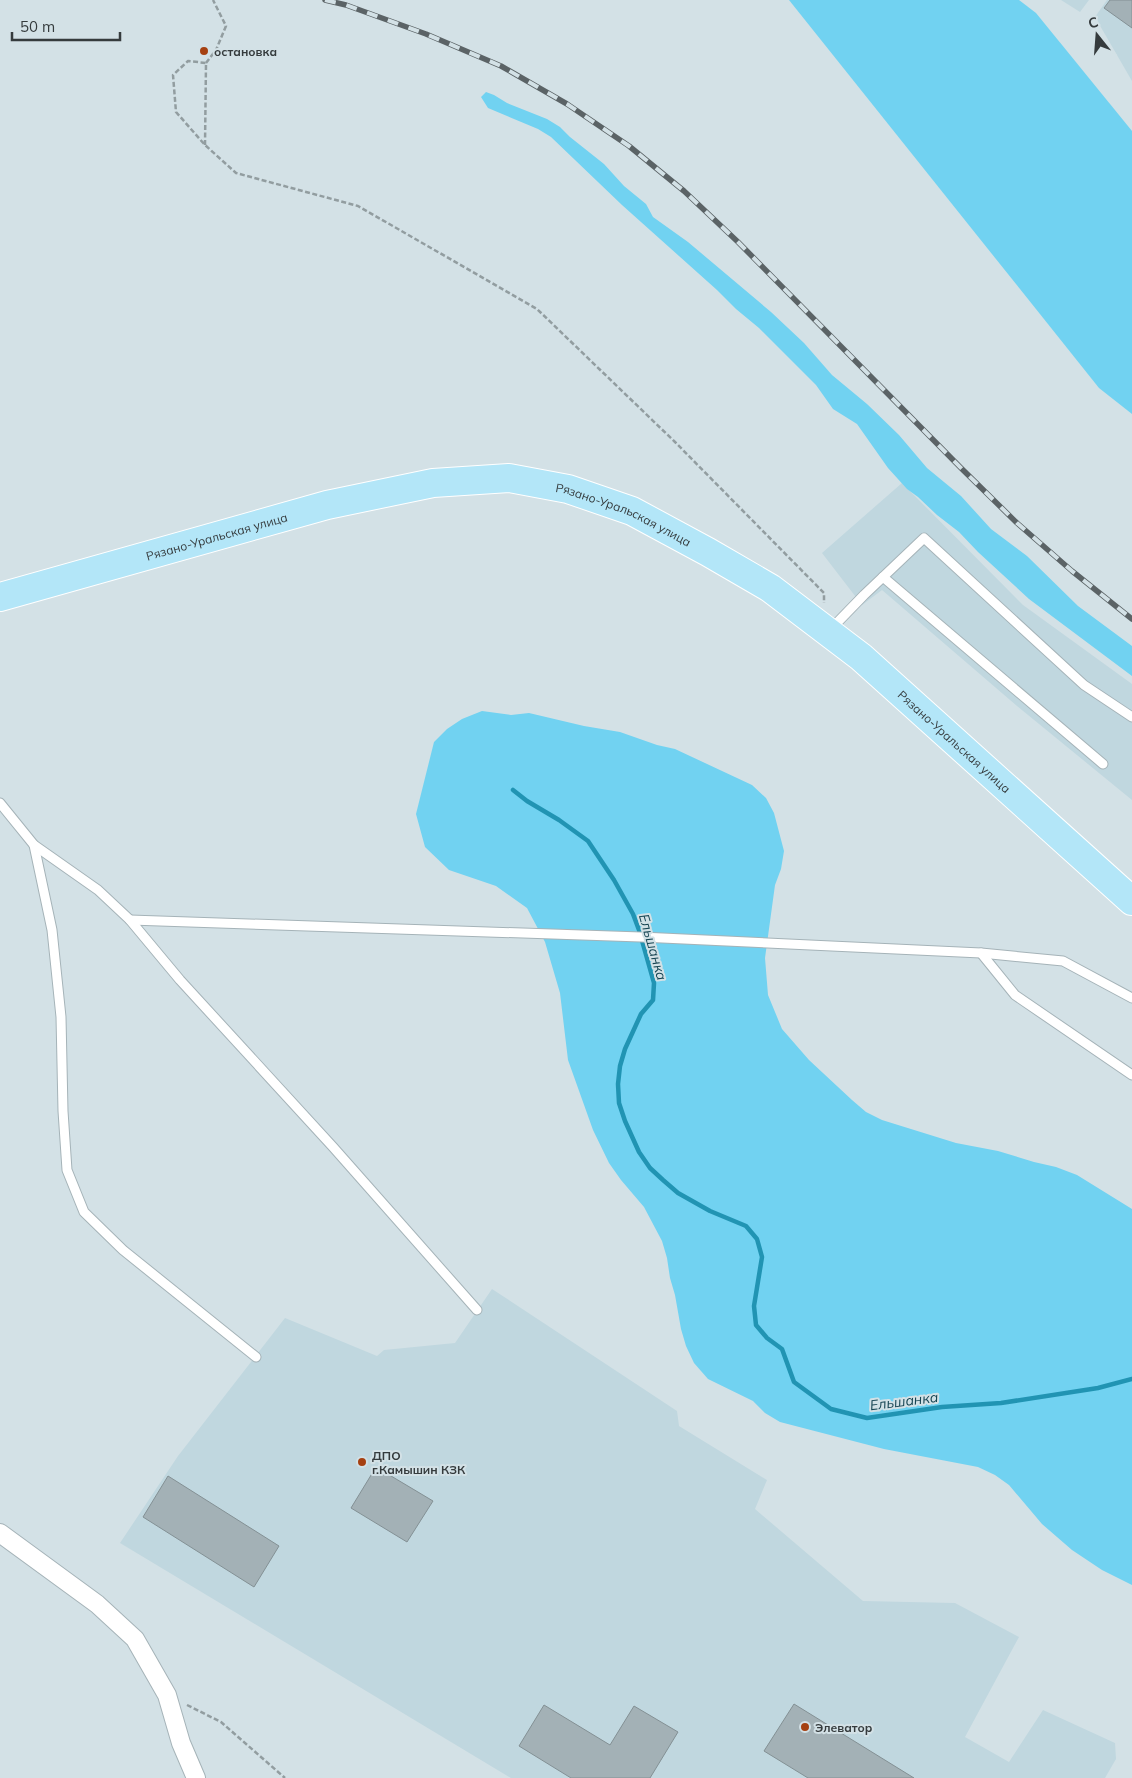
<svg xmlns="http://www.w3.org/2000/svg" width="1132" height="1778" viewBox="0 0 1132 1778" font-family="Mulish,sans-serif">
	<rect width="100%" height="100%" fill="#d3e1e6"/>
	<g fill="#c0d7df">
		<path d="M1061 0H1089L1080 12Z"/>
		<path d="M1107 0H1132V81L1095 17Z"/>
		<path d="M902 483 1023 605 1132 684V800L1017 706 882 590 862 605 822 553Z"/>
		<path d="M492 1289 677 1411 679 1426 767 1480 755 1509 863 1601 955 1603 1019 1637 965 1737 1009 1762 1043 1710 1115 1743 1116 1759 1105 1778H511L120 1543 178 1456 285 1318 377 1356 384 1350 455 1343Z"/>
	</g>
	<g fill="#71d2f1">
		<path d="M789 0H1019L1036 13 1132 131V414L1099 388Z"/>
		<path d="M486 92 494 95 507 103 547 119 560 127 570 137 604 164 624 186 646 204 653 217 688 242 771 312 804 343 832 375 867 404 899 435 927 468 961 496 991 529 1027 556 1078 606 1132 646V676L1029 599 978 552 959 532 937 515 918 497 907 489 888 468 857 424 833 409 816 385 759 328 736 309 717 290 622 205 551 137 538 129 488 108 481 97Z"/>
		<path d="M482 711 511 715 529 713 584 726 620 732 657 745 675 749 752 785 766 798 774 813 784 851 781 869 775 885 765 958 768 995 782 1029 809 1060 852 1100 866 1112 882 1120 956 1143 998 1151 1034 1162 1056 1167 1077 1175 1132 1209V1585L1102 1570 1072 1550 1042 1524 1009 1485 995 1475 978 1467 884 1449 780 1422 765 1413 753 1401 708 1379 694 1363 686 1346 681 1329 675 1295 670 1278 667 1258 662 1241 644 1207 621 1180 609 1163 593 1130 568 1060 560 993 545 942 527 908 496 886 449 870 425 847 416 814 434 742 447 729 462 719Z"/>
	</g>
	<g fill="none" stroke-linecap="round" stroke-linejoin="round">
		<path stroke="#2194b3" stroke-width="4.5" d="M513 790 527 801 559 820 588 841 614 880 633 914 639 930 654 983 653 1000 641 1014 625 1049 620 1066 618 1084 619 1103 625 1121 639 1152 650 1168 663 1180 678 1193 710 1211 746 1226 757 1239 762 1257 754 1306 756 1325 767 1338 782 1349 794 1382 831 1409 867 1418 942 1407 1001 1403 1098 1388 1132 1379"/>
	</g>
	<g fill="#a3b1b6" stroke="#839094">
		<path d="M1110 0H1132V28L1104 8Z"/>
		<path d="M376 1467 433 1501 407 1542 351 1508Z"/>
		<path d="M168 1476 279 1546 254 1587 143 1517Z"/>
		<path d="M794 1704 914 1778H808L764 1751Z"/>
		<path d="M544 1705 610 1745 634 1706 678 1732 650 1778H571L519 1746Z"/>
	</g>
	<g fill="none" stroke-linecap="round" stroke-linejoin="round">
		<g stroke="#a5b3b8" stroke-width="11">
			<g id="lane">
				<path d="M883 577 1103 764"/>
				<path d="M830 630 864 595 924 538 1084 685 1132 717"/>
				<path d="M0 803 34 845 98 890 130 920 180 980 333 1147 477 1310"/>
				<path d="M34 845 52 930 61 1017 63 1111 67 1170 84 1212 123 1250 256 1357"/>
				<path d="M130 920 641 937 981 953 1063 961 1132 998"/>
				<path d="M981 953 1015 995 1132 1075"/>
			</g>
		</g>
		<g stroke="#a5b3b8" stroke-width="20">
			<path id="street" d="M0 1533 97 1604 135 1639 167 1695 181 1743 196 1778"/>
		</g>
		<g stroke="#fff" stroke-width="30">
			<g id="primary">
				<path id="s1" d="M0 597 327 505 433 483 509 478 568 489 632 511 708 552 770 588 861 657 1132 901"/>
			</g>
		</g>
		<g stroke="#929da0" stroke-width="2.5" stroke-dasharray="5 2.5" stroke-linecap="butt">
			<path d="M206 63 216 50 226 26 213 0"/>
			<path d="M205 145 206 63 188 61 173 75 176 112 205 145 236 173 358 206 537 309 675 442 824 593V603"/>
			<path d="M187 1705 221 1722 285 1778"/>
		</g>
		<use href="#lane" stroke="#fff" stroke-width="9"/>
		<use href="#street" stroke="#fff" stroke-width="18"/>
		<use href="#primary" stroke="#b3e6f8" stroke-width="28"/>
		<g stroke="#5b6366" stroke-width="5.5">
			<path id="rail" d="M325 0 346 5 426 34 501 66 567 104 629 146 684 191 738 242 962 469 1017 523 1072 571 1132 619"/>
		</g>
		<use href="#rail" stroke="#d3e1e6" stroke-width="4" stroke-dasharray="11" stroke-linecap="butt"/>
	</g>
	<g fill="#a54011" stroke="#d3e1e6" stroke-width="2">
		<circle cx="204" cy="51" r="5"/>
		<circle cx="362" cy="1462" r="5"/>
		<circle cx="805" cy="1727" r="5"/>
	</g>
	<g text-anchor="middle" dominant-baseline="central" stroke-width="4" stroke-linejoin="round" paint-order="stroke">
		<g font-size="12" font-weight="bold" fill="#353b3d" stroke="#d3e1e6" text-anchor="start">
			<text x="214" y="51">остановка</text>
			<text x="372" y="1455">ДПО<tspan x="372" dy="14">г.Камышин КЗК</tspan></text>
			<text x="815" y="1727">Элеватор</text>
		</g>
		<g font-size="12" fill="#353b3d" stroke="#d3e1e6">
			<text stroke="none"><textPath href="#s1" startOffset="645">Рязано-Уральская улица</textPath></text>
			<text stroke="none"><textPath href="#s1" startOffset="225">Рязано-Уральская улица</textPath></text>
			<text stroke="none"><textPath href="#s1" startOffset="1050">Рязано-Уральская улица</textPath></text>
		</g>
		<g font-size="14" font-style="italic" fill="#164452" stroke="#d3e1e6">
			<text transform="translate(653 947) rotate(74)">Ельшанка</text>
			<text transform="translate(904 1401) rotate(-7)">Ельшанка</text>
		</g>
	</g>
	<g transform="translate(1097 35) rotate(343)" stroke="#d3e1e6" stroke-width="4" paint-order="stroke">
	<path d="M0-4L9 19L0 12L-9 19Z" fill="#353b3d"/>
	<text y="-8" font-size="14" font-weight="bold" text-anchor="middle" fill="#353b3d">С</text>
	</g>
	<path d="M12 32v8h108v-8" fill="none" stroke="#353b3d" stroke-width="2.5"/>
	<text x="20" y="32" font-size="15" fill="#353b3d" stroke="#d3e1e6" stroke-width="4" paint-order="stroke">50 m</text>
</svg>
